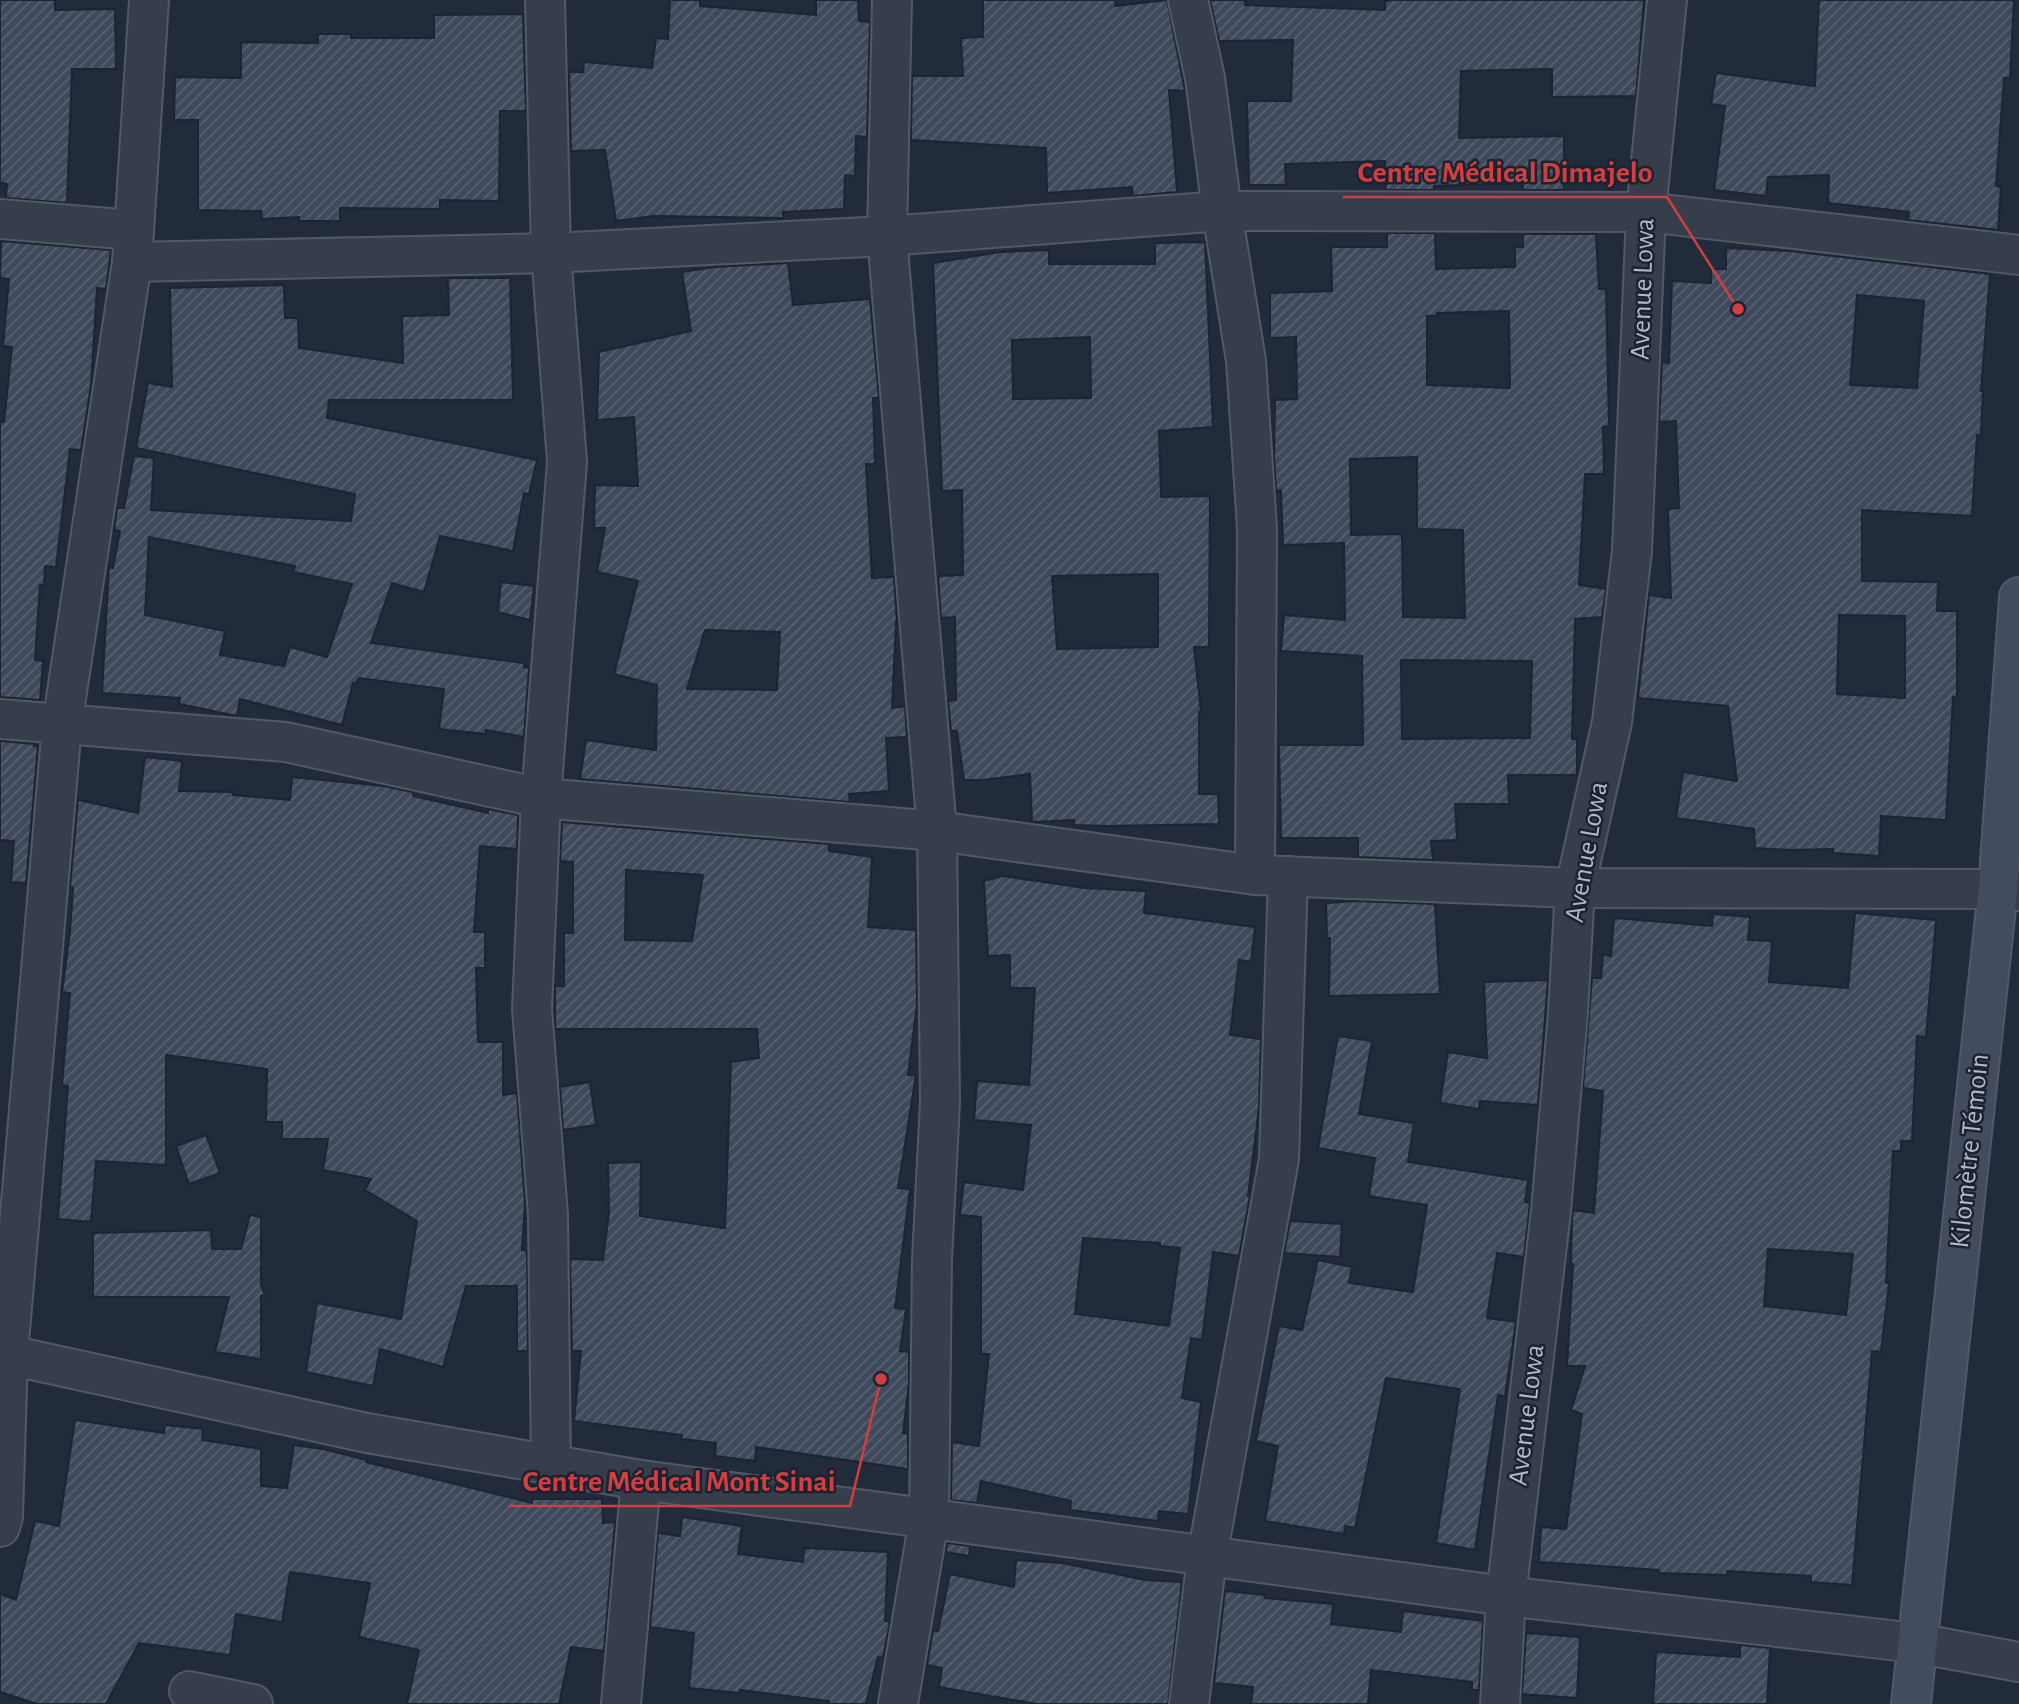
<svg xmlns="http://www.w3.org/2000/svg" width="2019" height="1704" viewBox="0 0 2019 1704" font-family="'Alegreya Sans',sans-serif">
	<defs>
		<pattern id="building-hatch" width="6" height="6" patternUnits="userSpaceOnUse" patternTransform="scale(1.75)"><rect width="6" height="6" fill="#3e495b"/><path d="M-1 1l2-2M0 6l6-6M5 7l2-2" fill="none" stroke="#586171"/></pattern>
	</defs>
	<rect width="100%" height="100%" fill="#222b3b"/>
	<g fill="url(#building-hatch)" stroke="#1d2432" stroke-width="2" fill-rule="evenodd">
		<path d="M0 0H55V10L115 9 116 69H72L67 203 6 198 7 184 0 183Z"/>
		<path d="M670 0H700V6L816 15V0H858L859 21 870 22 867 137 856 136 855 176 845 175 844 209 783 212V218L654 216 616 221 605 150 571 151 569 72H583L584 62 652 68 656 38 668 39Z"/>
		<path d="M983 0H1116L1115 6 1167 0 1185 91 1169 90 1177 192 1133 196 1132 187 1047 193 1046 148 911 140 912 76H963L961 38 983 37Z"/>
		<path d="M1210 0H1245V5L1385 10V1L1393 0H1644L1636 96 1552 97V69L1461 71 1459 138 1564 136V190H1523V183L1434 186V190H1386L1385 161 1285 164 1286 185H1249L1247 101H1291L1293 40 1219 41Z"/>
		<path d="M1819 0H2014L2010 78H2004L1996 186 2001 187 1998 230 1908 220 1909 212 1828 203 1829 175 1768 177 1766 196 1714 190 1725 106 1711 104 1716 73 1815 86Z"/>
		<path d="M523 14 526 111H500L499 201 440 200V209L340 208V221H299V217L262 219 261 211 198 210V120H174L175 77 241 78V42L318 43V34H351V38H434V15Z"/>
		<path d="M1387 233H1435L1436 269 1515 267V247H1523V234H1596L1599 289H1606L1609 426 1603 427 1604 474H1585L1579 585 1606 589 1602 617 1575 619 1572 739H1577V775H1508L1509 804H1455L1457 840 1431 841 1433 860 1358 857V838H1281L1279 745H1363L1362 656 1281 651 1284 615 1345 620 1344 543 1283 545 1281 490 1276 491 1274 456 1275 400 1297 399 1296 337 1270 338V293L1332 291 1331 247H1387ZM1509 311 1510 388 1427 385V316H1437V313ZM1417 457V529L1463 530 1465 618 1403 617 1402 534 1351 535 1350 459ZM1401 660 1532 661 1530 738 1402 739Z"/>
		<path d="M1 241 111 250 106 289 97 288 91 385 81 450 70 449 56 567 45 566 44 585H40L35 660 43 661 40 700 0 697V422H4L12 347 3 346 9 279 0 278Z"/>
		<path d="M1205 242 1213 427 1159 431 1161 497 1210 496 1209 647H1194L1201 712H1199V794H1218L1219 824 1108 826 1074 825V820L1032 822 1030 774 983 780H964L957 731H951L948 701 956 700 955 617 941 618 938 576 963 575 962 490 942 491 933 263 1000 252 1049 250V264H1155V243ZM1090 337 1091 398 1013 399 1012 340ZM1158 574V647L1057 649 1052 576Z"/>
		<path d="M1726 248 1790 251 1990 274 1981 391H1983L1981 435H1977L1972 516 1862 510V581L1938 582 1937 611H1957V698L1953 697 1946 820 1881 816 1879 856 1833 853V849L1791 850 1755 848 1754 829 1676 818 1683 772 1737 781 1728 706 1638 698 1649 595 1671 598 1668 509 1679 508 1676 421 1659 422 1662 362 1669 363 1672 281 1711 283V269H1726ZM1857 295 1924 301 1917 388 1850 385ZM1839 615 1905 616V698L1837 694Z"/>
		<path d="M788 263 793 305 870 299 879 398H873L875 464H866L872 578 894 577 897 622H896L892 708 905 706 907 737 886 738 889 791 849 794 850 802 580 779 586 740 656 750 657 685 614 674 638 581 597 572 605 528H594L595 485 638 486 634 417 597 420 599 352 691 331 682 272 714 267ZM705 630 780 632 777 690 687 689Z"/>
		<path d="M448 278H510L513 400H329L327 418 537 460 529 494 524 493 513 551 440 536 424 592 392 583 371 643 524 663V667L529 668 524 737 486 730 485 734 439 729 444 689 359 678 356 684 353 683 342 725 240 699 237 716 179 704 180 698 102 693 109 567 113 568 120 531 114 530 117 508H124L134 456 154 458 151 510 351 521 355 494 136 448 148 383 172 387 170 288 284 285 285 318H298L299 348 403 363 402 316 449 315ZM149 537 295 566 293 572 352 584 327 657 290 647 284 666 220 655 225 631 145 615Z"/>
		<path d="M501 582 534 586 530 620 498 612Z"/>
		<path d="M0 741 35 744 34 746H38L26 883 11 882 14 841 0 840Z"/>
		<path d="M145 757 182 761 179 791 233 792V795L290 800 292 777 384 786 413 792V796L488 813V809L518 815 517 849 480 846 474 932H485V968H476L478 1042H503V1095L517 1093 525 1203 522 1250 527 1251 528 1351H517V1286H466L443 1367 380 1349 373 1386 306 1372 317 1303 401 1319 417 1221 365 1190 371 1179 323 1170 328 1139H282V1122H266L267 1069 166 1055V1165L96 1161 91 1222 58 1219 68 1086 62 1085 70 993 62 992 70 932 73 888 70 887 78 800 138 813Z"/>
		<path d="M562 822 829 844V851L872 857 868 927 916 930 917 1004 908 1075H916L898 1188 910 1189 895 1308 906 1309 900 1351 909 1352V1383L903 1433 908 1434V1469L756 1447 755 1461 715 1456 716 1443 681 1439 682 1435 574 1421 581 1351H572L570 1259 603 1260 609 1213 608 1163 641 1162 640 1216 725 1228 731 1062 759 1058 757 1029H555V986H564V933H573V862L560 861ZM626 870 703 875 692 941 625 940Z"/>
		<path d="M1003 876 1085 888 1146 891 1144 913 1255 927 1251 962 1239 960 1230 1035 1261 1039 1259 1107 1248 1196H1250L1239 1256 1213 1252 1202 1340 1191 1338 1182 1398 1201 1402 1188 1514 1159 1511 1158 1521 1070 1510 1071 1501 981 1481 977 1503 951 1500 952 1442 979 1446 989 1354H981V1217L960 1215 964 1182 1023 1190 1031 1125 974 1120 977 1081 1029 1085 1035 988H1010V955L988 956 984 881ZM1083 1238 1160 1243V1246L1180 1248 1169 1326 1075 1314Z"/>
		<path d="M1356 901 1435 904 1440 994 1329 996 1330 938H1327L1326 903Z"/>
		<path d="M1855 913 1936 920 1926 1037 1917 1036 1912 1141H1901V1151H1893L1886 1283H1889L1881 1352 1872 1351 1852 1585 1811 1582V1576L1727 1571V1575L1659 1573V1570L1539 1562 1541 1527 1566 1529 1582 1414 1571 1410 1585 1366H1567L1573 1264 1571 1263 1572 1220 1573 1210 1594 1213 1603 1091 1583 1088 1592 978H1601L1603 955 1611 956 1614 918 1712 926 1713 914 1750 917 1748 940 1772 941 1769 982 1848 988ZM1768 1249 1853 1254 1846 1315 1764 1306Z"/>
		<path d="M1548 980 1538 1105 1480 1101 1479 1109 1440 1103 1448 1052 1487 1058 1484 982Z"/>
		<path d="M1338 1036 1372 1041 1359 1114 1414 1123 1408 1162 1528 1180 1525 1202 1530 1203 1524 1257 1497 1253 1487 1318 1516 1322 1505 1396 1498 1395 1475 1550 1436 1543 1460 1389 1386 1378 1355 1528 1345 1526 1344 1534 1265 1521 1278 1446 1256 1441 1279 1326 1302 1330 1318 1260 1352 1267 1349 1283 1413 1292 1427 1205 1369 1196 1375 1158 1318 1148Z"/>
		<path d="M590 1082 596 1125 563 1130 560 1087Z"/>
		<path d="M206 1135 220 1173 189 1184 176 1146Z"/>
		<path d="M250 1215 261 1217V1284L265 1296H261V1359L215 1352 229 1297H93V1233L211 1230 212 1249H241Z"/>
		<path d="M1290 1221 1342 1224 1340 1257 1284 1253Z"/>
		<path d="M75 1420 164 1433 165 1425 203 1429 202 1440 261 1449V1486L287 1488 294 1445 323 1449 367 1460 366 1462 532 1503V1499H602L603 1523 615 1522 604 1651 571 1647 559 1704H407L419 1650 359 1637 370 1583 290 1572 282 1622 236 1614 230 1655 139 1643 106 1704H37L0 1692V1594L16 1600 35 1521 59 1526Z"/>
		<path d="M682 1517 742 1526 738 1554 803 1562 804 1548 888 1552 885 1621 890 1622 883 1658 878 1657 866 1704H828L829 1701 740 1690V1693L689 1688 694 1633 650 1627 658 1533 680 1536Z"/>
		<path d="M947 1543 970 1546 969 1556 946 1552Z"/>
		<path d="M1016 1560 1062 1563 1145 1580 1182 1582 1168 1704H1037L939 1687 942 1668 927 1665 933 1630 938 1631 950 1574 1014 1587Z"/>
		<path d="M1225 1591 1265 1595V1598L1333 1604 1331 1624 1401 1632 1403 1611 1483 1621 1479 1690H1472V1682L1371 1670 1368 1704H1251L1253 1687 1214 1683Z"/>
		<path d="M1526 1633 1580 1637 1577 1698 1522 1694Z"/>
		<path d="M1740 1645 1770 1648 1767 1704H1653L1656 1652 1740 1657Z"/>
	</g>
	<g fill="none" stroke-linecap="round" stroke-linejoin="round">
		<g stroke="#515866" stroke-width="42">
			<g id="minor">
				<path d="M545 0 551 253 567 462 541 798 532 1009 548 1215 551 1465"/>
				<path d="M892 0 887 236 937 831 940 1102 932 1259 929 1519 898 1704"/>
				<path d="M1188 0 1205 78 1222 211 1246 361 1257 528 1255 875"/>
				<path d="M0 219 133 230"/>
				<path d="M132 262 551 253 887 236 1222 211 1646 212 2019 255"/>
				<path d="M0 719 286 742 541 798 937 831 1255 875 1575 888 1998 889 2019 891"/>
				<path d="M0 1527 3 1517 8 1354 62 725 132 262 149 0"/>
				<path d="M189 1691 253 1704"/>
				<path d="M621 1704 641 1480"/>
				<path d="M1189 1704 1207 1557 1279 1159 1288 876"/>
				<path d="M1500 1704 1506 1596 1551 1211 1568 1013 1575 888 1612 722 1632 551 1646 212 1667 0"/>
			</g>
		</g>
		<g stroke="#515866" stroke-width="42">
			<path id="tertiary" d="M0 1353 367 1433 641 1480 1506 1596 1916 1643 2019 1662"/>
		</g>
		<g stroke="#515866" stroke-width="42">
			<path id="secondary" d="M1911 1704 1998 889 2019 597"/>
		</g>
		<use href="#minor" stroke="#363d4b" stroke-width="38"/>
		<use href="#tertiary" stroke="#363d4b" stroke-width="38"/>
		<use href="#secondary" stroke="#434c5e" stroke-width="38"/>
	</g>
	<g text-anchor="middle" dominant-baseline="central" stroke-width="5" stroke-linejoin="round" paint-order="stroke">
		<g font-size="28" fill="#b1b8c7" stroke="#1b2330">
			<text transform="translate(1643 289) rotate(-88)">Avenue Lowa</text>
			<text transform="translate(1587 852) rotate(-80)">Avenue Lowa</text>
			<text transform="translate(1970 1151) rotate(-84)">Kilomètre Témoin</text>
			<text transform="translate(1527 1415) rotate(-83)">Avenue Lowa</text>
		</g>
	</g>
	<path fill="none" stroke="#d03e40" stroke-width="2.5" d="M1738 309L1667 197H1343M881 1379L850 1506H509"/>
	<g fill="#d03e40" stroke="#1b2330" stroke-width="2.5">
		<circle cx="1738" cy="309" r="7"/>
		<circle cx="881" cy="1379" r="7"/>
	</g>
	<g font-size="30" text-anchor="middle" font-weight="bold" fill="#d03e40" stroke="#1b2330" stroke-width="5" stroke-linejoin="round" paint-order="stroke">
		<text x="1505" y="182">Centre Médical Dimajelo</text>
		<text x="679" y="1491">Centre Médical Mont Sinai</text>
	</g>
</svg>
